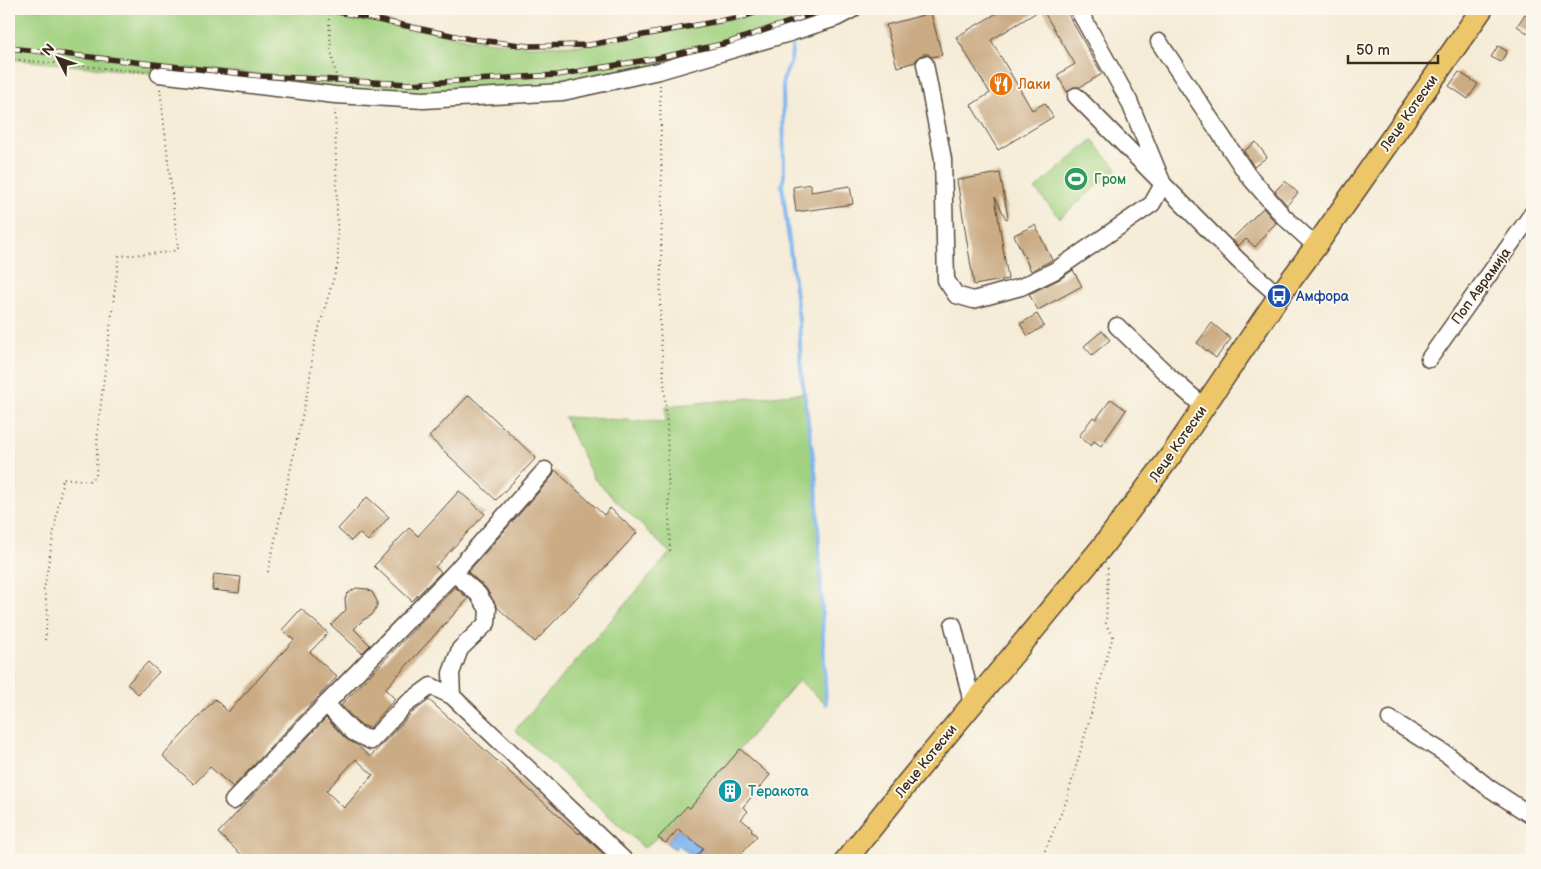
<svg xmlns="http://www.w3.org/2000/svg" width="1541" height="869" viewBox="0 0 1541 869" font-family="'Balsamiq Sans',sans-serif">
	<rect width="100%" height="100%" fill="#fbf7ec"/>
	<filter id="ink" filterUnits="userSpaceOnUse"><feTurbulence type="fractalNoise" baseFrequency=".02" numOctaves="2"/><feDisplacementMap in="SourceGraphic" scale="10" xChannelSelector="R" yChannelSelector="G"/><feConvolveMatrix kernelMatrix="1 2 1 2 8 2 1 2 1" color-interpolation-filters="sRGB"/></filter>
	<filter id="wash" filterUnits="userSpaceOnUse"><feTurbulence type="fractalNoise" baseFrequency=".0096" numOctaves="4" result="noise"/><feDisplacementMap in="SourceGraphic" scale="20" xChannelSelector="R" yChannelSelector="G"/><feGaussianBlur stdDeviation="1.12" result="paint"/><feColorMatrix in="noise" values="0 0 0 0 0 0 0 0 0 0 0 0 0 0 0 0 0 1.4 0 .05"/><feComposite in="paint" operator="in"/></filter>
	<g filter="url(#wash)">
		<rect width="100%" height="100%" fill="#f5ecd7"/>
		<g fill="#a1d180" stroke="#6e7e4f" fill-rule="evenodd">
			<path d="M9 9H328L470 39 529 46 589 45 746 16 766 9H853L563 92 424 100 9 59ZM186 68 314 79 261 76Z"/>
			<path d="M1092 140 1117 169 1060 218 1035 189Z"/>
			<path d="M804 393 816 479 826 704 799 680 690 807C673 819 661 836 644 848L515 730 670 553 594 479 564 417 666 422V406Z"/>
		</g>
		<path fill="#7fb6ef" stroke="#5d7086" d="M678 829 703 849 695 859 679 845 675 849 666 843Z"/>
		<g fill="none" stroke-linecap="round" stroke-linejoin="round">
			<path stroke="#7fb6ef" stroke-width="4" d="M793 37 791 61 783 80 784 177 782 185 799 321 801 370 816 479 826 704"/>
		</g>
		<g id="blocks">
			<g fill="#caab84" fill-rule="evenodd">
				<path d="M1004 9H1065L1102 74 1080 87H1073L1067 92 1057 75 1075 64 1042 9 991 40 1032 110 1045 103 1053 117 998 150 971 105 990 93 956 37Z"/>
				<path d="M931 13 942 55 932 57 928 54H923L918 57 915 62 897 67 886 25Z"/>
				<path d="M1525 14 1532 19V36L1517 26Z"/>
				<path d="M1498 46 1507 51 1501 62 1491 57Z"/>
				<path d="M1459 72 1478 84 1468 99 1449 86Z"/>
				<path d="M1256 142 1267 157 1254 167 1244 151Z"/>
				<path d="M1000 173 1008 218 1006 219 995 197 1008 279 974 285 957 180Z"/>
				<path d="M1285 181 1298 193 1287 205 1275 191Z"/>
				<path d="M811 184V192L850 186 853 204 796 212 793 187Z"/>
				<path d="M1263 208 1276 223 1265 234 1266 235 1255 247 1246 239 1238 246 1232 239Z"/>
				<path d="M1035 225 1052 260 1031 271 1014 235Z"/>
				<path d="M1073 270 1082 286 1038 310 1029 294 1060 279Z"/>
				<path d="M1037 314 1044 326 1028 336 1020 324Z"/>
				<path d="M1212 323 1231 339 1216 358 1197 343Z"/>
				<path d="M1102 331 1110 340 1092 355 1084 346Z"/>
				<path d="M469 395 536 458 496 500 429 437Z"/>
				<path d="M1111 399 1126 410 1101 446 1094 441 1091 446 1079 436 1093 417 1096 419Z"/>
				<path d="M555 470 604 515 610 508 637 533 535 642 497 607 486 588 468 572 552 477Z"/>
				<path d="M459 491 485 514 435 567 441 572 412 601 374 566 409 528 418 536Z"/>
				<path d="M367 497 389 517 368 541 359 533 351 541 338 529Z"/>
				<path d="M214 574 241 577 239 593 212 590Z"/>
				<path d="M455 587 468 599 385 689 395 699 372 725 370 728 359 724 341 705Z"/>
				<path d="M356 588 367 589 372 592 377 601V606L372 615 363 620 354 629 370 645 362 653 331 625 346 610 345 599 347 594Z"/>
				<path d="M301 609 328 633 310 652 337 677 233 787 210 767 194 784 163 756 215 699 228 712 294 640 282 630Z"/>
				<path d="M148 662 159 672 138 694 127 684Z"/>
				<path d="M429 700 579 834 580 832 610 860H247L218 833 326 718 346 739 358 746 370 757 412 713ZM356 759 373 775 344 808 326 791Z"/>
				<path d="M740 749 770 775 743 807 748 811 741 819 752 828 751 831 757 836 741 854 748 860H693L703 849 678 829 666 843 658 838 687 806 690 808Z"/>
			</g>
		</g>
	</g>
	<g filter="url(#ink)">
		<use href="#blocks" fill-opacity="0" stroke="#57473a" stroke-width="1"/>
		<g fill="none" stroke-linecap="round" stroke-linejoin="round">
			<g stroke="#57473a" stroke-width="19">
				<g id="minor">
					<path d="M1078 9 1129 101 1163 184 1239 261 1279 296"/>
					<path d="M1159 42 1247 174 1284 217 1316 246"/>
					<path d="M925 64 943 159 946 280 956 295 973 300 1021 287 1056 270 1152 204 1163 184 1076 96"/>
					<path d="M159 74 335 95 424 100 563 92 659 71 793 32 836 18 853 9"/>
					<path d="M1117 326 1171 378 1204 407"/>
					<path d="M1429 359 1532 214"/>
					<path d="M454 573 545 470"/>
					<path d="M953 625 970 694 971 706"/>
					<path d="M326 704 454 573 478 594 488 609 487 623 460 649 451 673 452 696"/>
					<path d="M1390 719 1449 756 1489 788 1532 816"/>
					<path d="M233 801 326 704 353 732 371 741 405 705 431 686 452 696 624 860"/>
				</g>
			</g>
			<g stroke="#57473a" stroke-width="24">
				<path id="major" d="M846 860 908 782 1102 547 1172 454 1279 296 1316 246 1482 9"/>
			</g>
			<g stroke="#57473a" stroke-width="2" stroke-dasharray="1 4" stroke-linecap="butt">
				<path d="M328 9 331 49 337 81"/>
				<path d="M9 59 146 72"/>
				<path d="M660 85 662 205 660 328 667 422 670 552"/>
				<path d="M268 572 309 385 314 345 338 263 335 110"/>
				<path d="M45 640 48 612 44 590 63 478 90 481 96 476 98 427 119 256 172 252 178 248 160 88"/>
				<path d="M1041 860 1066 802 1113 636 1106 625 1108 566"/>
			</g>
			<use href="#minor" stroke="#fff" stroke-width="16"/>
			<use href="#major" stroke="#ecc669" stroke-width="21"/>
			<g stroke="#3b2a1e" stroke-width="5.5">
				<g id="rail">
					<path d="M324 9 470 39 529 46 589 45 746 16 766 9"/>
					<path d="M9 48 261 76 409 84 557 75 658 58 727 43 804 17 823 9"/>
				</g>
			</g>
			<use href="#rail" stroke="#fbf7ec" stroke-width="4" stroke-dasharray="11" stroke-linecap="butt"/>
		</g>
	</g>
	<defs>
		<g id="restaurant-disc" transform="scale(1.25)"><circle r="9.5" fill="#e8710a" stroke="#fbf7ec"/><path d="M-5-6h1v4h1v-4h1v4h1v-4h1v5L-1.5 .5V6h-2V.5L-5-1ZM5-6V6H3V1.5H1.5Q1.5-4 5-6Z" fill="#fff"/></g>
		<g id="stadium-disc" transform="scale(1.25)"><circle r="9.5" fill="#2e9e5b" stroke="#fbf7ec"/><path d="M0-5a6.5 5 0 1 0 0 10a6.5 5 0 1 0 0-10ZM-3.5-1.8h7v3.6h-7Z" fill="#fff"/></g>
		<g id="bus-disc" transform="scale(1.25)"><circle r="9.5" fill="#1a4fb4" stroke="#fbf7ec"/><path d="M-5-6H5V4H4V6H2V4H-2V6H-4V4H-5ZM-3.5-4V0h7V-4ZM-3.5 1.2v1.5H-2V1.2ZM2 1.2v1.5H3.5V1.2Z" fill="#fff"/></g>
		<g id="building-disc" transform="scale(1.25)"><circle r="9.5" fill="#0f9aa8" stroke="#fbf7ec"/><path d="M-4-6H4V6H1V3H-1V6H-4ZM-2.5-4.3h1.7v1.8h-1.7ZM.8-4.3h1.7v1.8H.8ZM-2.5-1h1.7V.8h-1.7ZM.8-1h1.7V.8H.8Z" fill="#fff"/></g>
	</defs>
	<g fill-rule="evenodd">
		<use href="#restaurant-disc" x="1001" y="84"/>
		<use href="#stadium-disc" x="1076" y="179"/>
		<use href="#bus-disc" x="1279" y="296"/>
		<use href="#building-disc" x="730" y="791"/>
	</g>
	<g text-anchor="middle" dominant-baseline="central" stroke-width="4" stroke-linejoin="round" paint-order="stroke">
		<g font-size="14" fill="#c56008" stroke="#fbf7ec" text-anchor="start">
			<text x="1018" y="84">Лаки</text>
		</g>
		<g font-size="14" fill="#3b2a1e" stroke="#fbf7ec">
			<text transform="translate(1409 113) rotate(-55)">Леце Котески</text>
			<text transform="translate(1481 286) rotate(-54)">Поп Аврамија</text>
			<text transform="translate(1178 444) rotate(-55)">Леце Котески</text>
			<text transform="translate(926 761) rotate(-51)">Леце Котески</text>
		</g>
		<g font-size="14" fill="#27864d" stroke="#fbf7ec" text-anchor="start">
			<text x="1094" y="179">Гром</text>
		</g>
		<g font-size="14" fill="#164399" stroke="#fbf7ec" text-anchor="start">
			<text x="1296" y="296">Амфора</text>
		</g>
		<g font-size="14" fill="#0d838f" stroke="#fbf7ec" text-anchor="start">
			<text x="748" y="791">Теракота</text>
		</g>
	</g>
	<rect width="1541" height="869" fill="none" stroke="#fbf7ec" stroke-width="30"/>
	<g transform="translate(58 58) rotate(311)" stroke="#fbf7ec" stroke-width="4" paint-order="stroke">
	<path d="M0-4L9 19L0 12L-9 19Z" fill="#3b2a1e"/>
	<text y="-8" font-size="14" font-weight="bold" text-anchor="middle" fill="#3b2a1e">N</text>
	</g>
	<path d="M1348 55v8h90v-8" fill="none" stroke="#3b2a1e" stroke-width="2.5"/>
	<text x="1356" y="55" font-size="15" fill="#3b2a1e" stroke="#fbf7ec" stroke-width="4" paint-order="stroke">50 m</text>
</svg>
